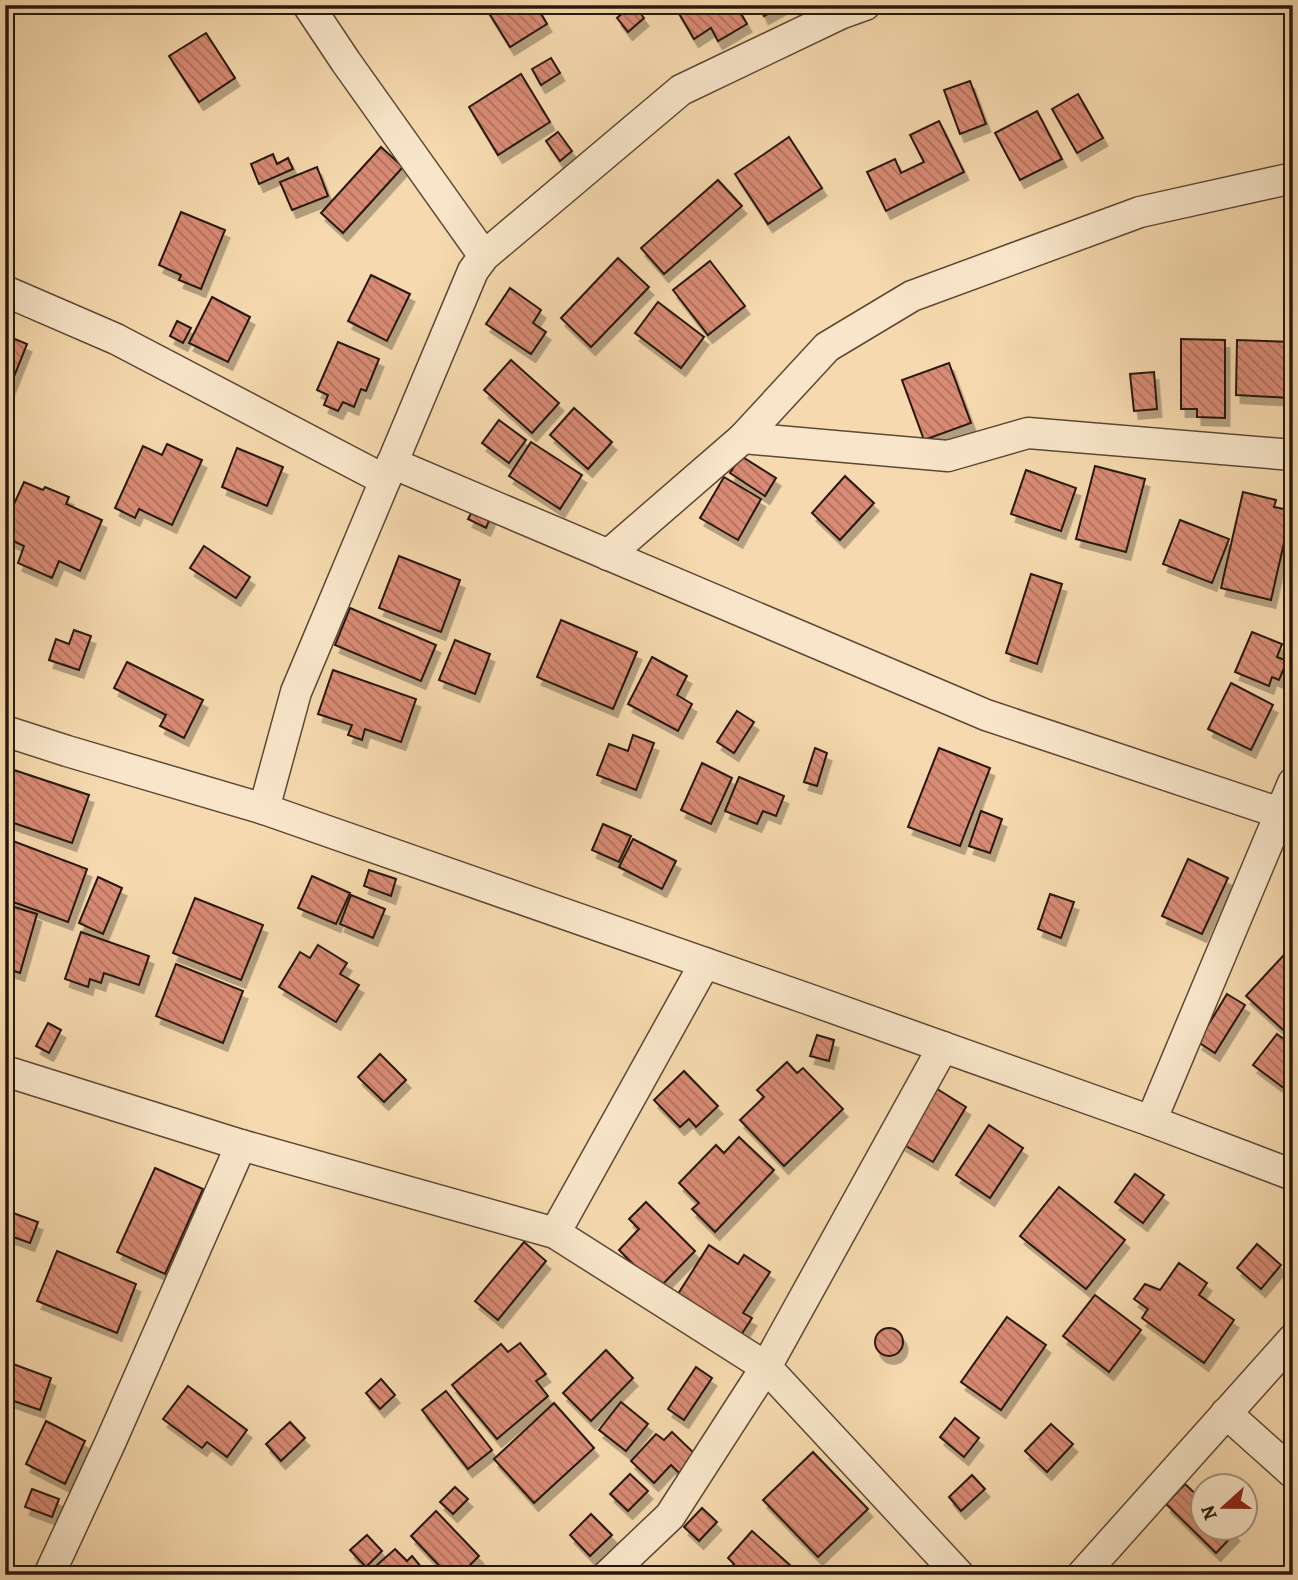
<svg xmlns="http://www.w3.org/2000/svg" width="1298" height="1580" viewBox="0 0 1298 1580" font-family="Alegreya,serif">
	<defs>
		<pattern id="building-back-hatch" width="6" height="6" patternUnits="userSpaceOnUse" patternTransform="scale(1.75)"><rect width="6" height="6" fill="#d98b75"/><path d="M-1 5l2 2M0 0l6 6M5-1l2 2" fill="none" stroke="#b0715e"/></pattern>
		<filter id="shadow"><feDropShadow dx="4.5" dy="8" stdDeviation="0" flood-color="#0004"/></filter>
	</defs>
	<rect width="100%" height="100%" fill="#f6d9ae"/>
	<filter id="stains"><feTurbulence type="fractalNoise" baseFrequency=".00286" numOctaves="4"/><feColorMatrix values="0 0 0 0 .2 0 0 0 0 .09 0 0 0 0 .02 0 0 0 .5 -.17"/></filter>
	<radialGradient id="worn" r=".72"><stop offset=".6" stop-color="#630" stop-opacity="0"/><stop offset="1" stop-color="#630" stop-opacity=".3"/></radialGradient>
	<g fill="url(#building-back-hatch)" stroke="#28180a" stroke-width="2" filter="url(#shadow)">
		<path d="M484 5H536L547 24 510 47Z"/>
		<path d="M632 5H634L644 18 628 32 617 18Z"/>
		<path d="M674 5H736L747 24 718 41 711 28 694 39Z"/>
		<path d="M759 5H784L764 16Z"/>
		<path d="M206 33 235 78 199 102 169 56Z"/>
		<path d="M551 58 560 73 541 85 532 69Z"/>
		<path d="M521 74 550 122 498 155 469 107Z"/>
		<path d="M970 81 986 124 960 134 944 90Z"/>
		<path d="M1078 94 1103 138 1077 153 1052 109Z"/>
		<path d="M1037 111 1062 159 1020 180 995 133Z"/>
		<path d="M939 121 964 172 886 211 867 172 895 159 901 173 924 162 910 135Z"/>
		<path d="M558 132 572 151 560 161 546 141Z"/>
		<path d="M789 137 822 188 768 224 735 174Z"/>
		<path d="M381 147 403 167 343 233 321 213Z"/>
		<path d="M273 154 277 164 288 158 293 169 259 184 251 164Z"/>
		<path d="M317 167 328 196 292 210 280 182Z"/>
		<path d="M718 180 742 206 664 274 641 248Z"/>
		<path d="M181 212 225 230 201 289 179 280 181 275 159 265Z"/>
		<path d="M618 258 649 287 591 347 561 318Z"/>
		<path d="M710 261 745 306 708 335 673 290Z"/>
		<path d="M371 275 410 294 387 341 348 321Z"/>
		<path d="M510 288 541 310 533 323 546 332 531 354 486 324Z"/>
		<path d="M212 297 250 317 228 362 189 343Z"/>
		<path d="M658 302 704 337 681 368 635 333Z"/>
		<path d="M177 321 191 328 183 343 170 336Z"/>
		<path d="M5 335 27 344 5 399Z"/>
		<path d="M1181 339 1225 340V418L1197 417V409H1181Z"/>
		<path d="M1237 340 1292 342 1290 398 1236 395Z"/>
		<path d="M338 342 379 359 366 391 361 389 354 407 343 402 338 411 324 405 328 395 317 390Z"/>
		<path d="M511 360 559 403 532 433 484 390Z"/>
		<path d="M949 363 971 423 924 440 902 380Z"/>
		<path d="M1154 372 1157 409 1134 411 1130 374Z"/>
		<path d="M574 408 612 442 588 469 550 435Z"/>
		<path d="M499 420 526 440 509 463 482 443Z"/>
		<path d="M531 442 582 475 560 509 509 476Z"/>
		<path d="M167 444 202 460 172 525 139 509 135 518 115 508 143 446 162 455Z"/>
		<path d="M237 448 283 467 267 506 222 487Z"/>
		<path d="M741 456 776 478 765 496 730 473Z"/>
		<path d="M1095 466 1145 479 1126 552 1076 539Z"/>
		<path d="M1026 470 1076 488 1061 531 1011 514Z"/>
		<path d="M845 476 874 503 840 540 812 513Z"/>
		<path d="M724 477 761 499 738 540 700 518Z"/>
		<path d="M24 482 43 490 45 487 69 497 66 504 102 520 80 571 59 561 52 578 18 563 24 546 5 537V524Z"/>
		<path d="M1243 492 1276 500 1274 507 1288 510 1284 525H1288L1271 600 1221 588Z"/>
		<path d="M474 508 491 516 486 528 468 519Z"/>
		<path d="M1180 520 1229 539 1212 583 1163 564Z"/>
		<path d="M204 546 250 577 236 598 190 568Z"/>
		<path d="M399 556 460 580 441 632 379 608Z"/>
		<path d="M1031 574 1062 584 1037 664 1006 653Z"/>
		<path d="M350 608 436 645 421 681 335 645Z"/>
		<path d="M561 620 637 652 613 709 537 677Z"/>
		<path d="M74 630 91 636 79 670 49 660 56 639 69 644Z"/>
		<path d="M1252 632 1282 644 1277 657 1287 661 1279 680 1272 677 1269 686 1235 672Z"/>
		<path d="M455 640 490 654 475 694 439 680Z"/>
		<path d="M652 657 687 676 677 695 692 704 678 731 628 704Z"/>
		<path d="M127 662 203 700 184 738 160 726 166 715 114 688Z"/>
		<path d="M333 670 416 699 401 742 365 729 362 740 348 735 352 725 318 714Z"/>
		<path d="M1231 683 1273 705 1251 750 1208 729Z"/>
		<path d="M737 711 754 722 734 753 717 742Z"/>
		<path d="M633 735 654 743 636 790 597 775 609 744 628 751Z"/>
		<path d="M815 748 827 753 817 786 804 782Z"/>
		<path d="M939 748 990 768 960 846 908 827Z"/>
		<path d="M702 763 732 778 711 824 681 810Z"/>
		<path d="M5 767 89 795 72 843 5 820Z"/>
		<path d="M739 777 784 796 776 816 763 811 757 824 725 811Z"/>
		<path d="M981 811 1002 819 990 853 969 846Z"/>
		<path d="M603 824 631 836 619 862 592 850Z"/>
		<path d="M5 838 87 869 68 922 5 899Z"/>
		<path d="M633 839 676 861 662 889 619 867Z"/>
		<path d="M1188 859 1228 878 1202 934 1162 916Z"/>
		<path d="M369 870 396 879 391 896 364 886Z"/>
		<path d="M312 876 350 893 336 924 298 908Z"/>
		<path d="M98 877 122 888 103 934 79 923Z"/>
		<path d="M1050 894 1074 902 1061 938 1038 929Z"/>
		<path d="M351 895 385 909 373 938 340 924Z"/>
		<path d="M195 898 263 925 241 980 173 953Z"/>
		<path d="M5 904 37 914 20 973 5 968Z"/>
		<path d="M81 932 149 956 139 985 104 973 101 983 90 979 88 987 65 979Z"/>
		<path d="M318 945 347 963 340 974 359 985 336 1022 279 987 300 952 310 958Z"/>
		<path d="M1293 945V1039L1246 996Z"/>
		<path d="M176 964 243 991 223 1043 156 1016Z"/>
		<path d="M1227 994 1245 1005 1215 1053 1198 1042Z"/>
		<path d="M48 1023 61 1030 49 1053 36 1046Z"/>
		<path d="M1277 1034 1293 1046V1095L1253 1065Z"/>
		<path d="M817 1035 834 1040 829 1061 810 1056Z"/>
		<path d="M380 1054 406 1080 384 1102 358 1077Z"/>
		<path d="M787 1062 797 1073 803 1068 843 1109 784 1166 740 1120 764 1097 757 1090Z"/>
		<path d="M684 1071 718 1106 696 1127 689 1119 680 1127 654 1100Z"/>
		<path d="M934 1087 966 1107 933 1162 901 1143Z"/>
		<path d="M989 1125 1023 1148 990 1198 956 1175Z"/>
		<path d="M739 1137 774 1170 715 1232 692 1209 699 1203 679 1183 716 1145 724 1153Z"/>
		<path d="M155 1168 203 1189 165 1274 117 1252Z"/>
		<path d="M1135 1174 1164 1195 1143 1223 1115 1202Z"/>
		<path d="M1059 1187 1125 1240 1086 1289 1020 1236Z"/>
		<path d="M646 1202 695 1251 658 1289 619 1250 639 1229 629 1219Z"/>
		<path d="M5 1210 38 1222 30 1243 5 1234Z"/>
		<path d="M524 1242 546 1261 498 1320 475 1301Z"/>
		<path d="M1257 1244 1281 1265 1261 1289 1237 1268Z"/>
		<path d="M709 1245 738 1264 744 1255 770 1272 743 1313 752 1318 741 1335 678 1294Z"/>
		<path d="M57 1251 136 1284 117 1333 37 1301Z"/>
		<path d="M1179 1263 1207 1283 1199 1295 1234 1320 1204 1363 1142 1318 1148 1309 1134 1299 1145 1284 1160 1290Z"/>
		<path d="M1095 1295 1141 1330 1109 1372 1063 1336Z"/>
		<path d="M1007 1317 1046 1345 1001 1410 961 1382Z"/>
		<circle cx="889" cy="1342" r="14"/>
		<path d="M520 1343 546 1374 536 1381 548 1396 497 1439 452 1385 501 1344 508 1352Z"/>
		<path d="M606 1350 633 1378 591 1421 563 1393Z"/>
		<path d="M5 1361 51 1378 40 1410 5 1398Z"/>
		<path d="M696 1367 712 1378 684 1420 668 1409Z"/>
		<path d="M381 1379 395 1395 380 1409 366 1393Z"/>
		<path d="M188 1386 247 1430 227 1457 207 1442 202 1448 163 1419Z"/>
		<path d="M446 1391 492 1450 468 1469 422 1410Z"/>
		<path d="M621 1402 648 1424 626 1451 599 1430Z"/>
		<path d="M554 1403 594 1448 534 1503 494 1459Z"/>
		<path d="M955 1418 979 1438 964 1457 940 1437Z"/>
		<path d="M46 1421 85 1441 65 1484 26 1464Z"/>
		<path d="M290 1422 305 1438 281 1461 266 1444Z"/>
		<path d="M1051 1424 1073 1444 1047 1472 1025 1451Z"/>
		<path d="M672 1432 696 1455 679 1473 671 1465 654 1483 631 1461 656 1434 664 1440Z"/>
		<path d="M813 1452 868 1509 818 1557 763 1500Z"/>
		<path d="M630 1474 648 1491 628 1511 610 1494Z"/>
		<path d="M972 1475 985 1489 961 1511 949 1497Z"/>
		<path d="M1185 1484 1204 1502V1528H1229L1235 1533 1216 1553 1166 1504Z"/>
		<path d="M455 1487 468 1499 453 1514 440 1502Z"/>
		<path d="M32 1489 59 1499 52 1517 25 1507Z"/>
		<path d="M702 1508 717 1522 699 1541 684 1527Z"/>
		<path d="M436 1511 479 1556 460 1575H448L411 1536Z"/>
		<path d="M591 1514 612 1535 590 1556 570 1535Z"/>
		<path d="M752 1531 800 1574 799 1575H724L734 1564 728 1558Z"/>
		<path d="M367 1535 382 1551 366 1567 350 1550Z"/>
		<path d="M395 1549 407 1561 412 1556 428 1575H386L377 1565Z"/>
	</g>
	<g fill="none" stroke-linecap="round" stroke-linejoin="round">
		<g stroke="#5c4833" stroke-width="33">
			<g id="minor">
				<path d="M308 5 346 62 484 256"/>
				<path d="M5 291 116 339 385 480"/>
				<path d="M743 438 948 456 1028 433 1293 455"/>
				<path d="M392 463 986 715 1280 813"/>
				<path d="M608 555 743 438 827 347 912 296 1140 212 1293 178"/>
				<path d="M5 731 67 751 264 809 808 999 1151 1121 1293 1175"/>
				<path d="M264 809 296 692 473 271 484 256 681 90 840 14 865 5"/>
				<path d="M5 1071 241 1145 555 1233 766 1367 959 1575"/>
				<path d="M1151 1121 1293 783"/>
				<path d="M555 1233 705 963"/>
				<path d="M1226 1413 1293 1473"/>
				<path d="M49 1575 111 1441 241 1145"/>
				<path d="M608 1575 670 1516 766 1367 943 1047"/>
				<path d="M1082 1575 1293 1339"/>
			</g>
		</g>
		<use href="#minor" stroke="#f9e6ca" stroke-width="30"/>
	</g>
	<rect width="1298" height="1580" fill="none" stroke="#f6d9ae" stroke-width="28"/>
	<rect x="7" y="7" width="1284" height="1566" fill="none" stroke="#28180a" stroke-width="3.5"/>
	<rect x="14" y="14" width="1270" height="1552" fill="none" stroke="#28180a" stroke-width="2"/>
	<g transform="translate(1224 1507) rotate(249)"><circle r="33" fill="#f9e6ca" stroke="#a5947d" stroke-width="2"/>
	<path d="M0-5L12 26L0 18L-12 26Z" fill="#8f2418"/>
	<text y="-10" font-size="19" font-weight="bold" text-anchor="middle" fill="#28180a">N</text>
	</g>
	<rect width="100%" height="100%" filter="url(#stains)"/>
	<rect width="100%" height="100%" fill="url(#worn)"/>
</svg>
